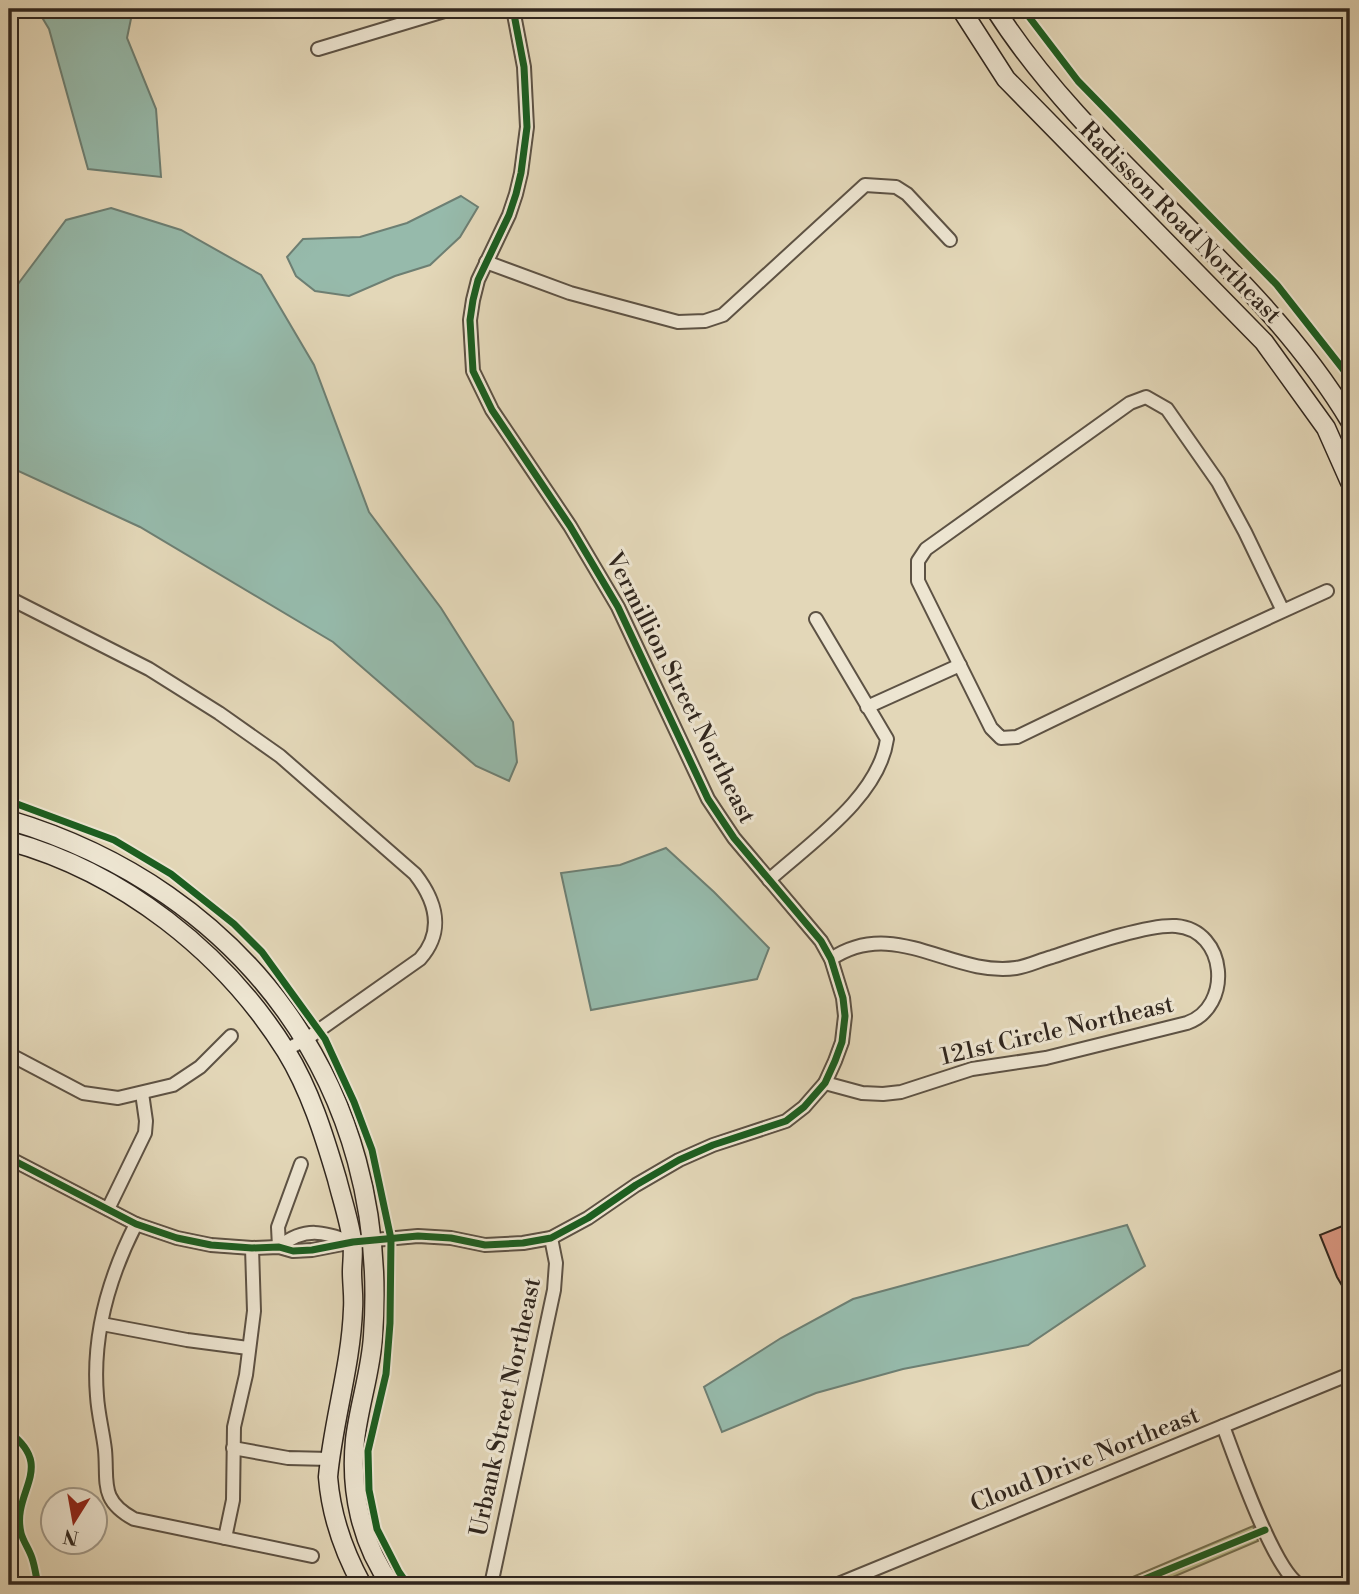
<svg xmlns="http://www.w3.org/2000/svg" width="1359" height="1594" viewBox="0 0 1359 1594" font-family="'Libre Bodoni',serif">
	<rect width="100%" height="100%" fill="#e3d7b8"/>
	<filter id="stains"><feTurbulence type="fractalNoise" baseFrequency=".00286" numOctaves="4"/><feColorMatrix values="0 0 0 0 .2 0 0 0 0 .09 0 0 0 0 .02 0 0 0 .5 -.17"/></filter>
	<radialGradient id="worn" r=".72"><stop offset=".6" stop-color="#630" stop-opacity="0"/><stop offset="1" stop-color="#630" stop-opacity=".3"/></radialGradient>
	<path fill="#babd8b" stroke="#757254" stroke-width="2" d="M1253 1526 1258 1541 1154 1585H1114Z"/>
	<g fill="#96baab" stroke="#6d7f73" stroke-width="2">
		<path d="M37 9H133L127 38 156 109 161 177 88 169 49 29Z"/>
		<path d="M461 196 478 207 460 237 430 265 395 276 349 296 315 291 296 276 287 257 303 239 360 237 407 223Z"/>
		<path d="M111 208 181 230 261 275 314 365 369 512 441 608 513 722 517 762 509 781 476 766 333 642 140 527 12 468H9V296L66 220Z"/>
		<path d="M666 848 714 892 769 948 757 979 591 1010 561 873 620 865Z"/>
		<path d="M1127 1225 1145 1266 1028 1345 903 1369 816 1393 722 1432 704 1387 781 1338 853 1299Z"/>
	</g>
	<path fill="#e09c88" stroke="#30261e" stroke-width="2" d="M1350 1223V1299L1337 1277 1320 1235Z"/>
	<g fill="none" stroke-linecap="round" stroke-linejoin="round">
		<g stroke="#5d5244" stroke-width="16">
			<g id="street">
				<path d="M318 49 451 9"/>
				<path d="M486 262 570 293 678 322 705 321 723 315 865 185 896 187 907 194 950 240"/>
				<path d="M9 598 149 669 219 713 280 756 415 874C436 901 445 931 420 959L305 1040 285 1050"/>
				<path d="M1283 611 1245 532 1218 482 1167 409 1146 397 1130 403 926 549 918 561V581L991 728 1001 738 1017 737C1120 687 1223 638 1327 591"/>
				<path d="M867 707 960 665"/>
				<path d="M769 880C810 843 879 797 887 739L816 619"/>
				<path d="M9 1054 83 1093 118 1098 173 1085 200 1067 231 1036"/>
				<path d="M825 1083 862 1093 883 1094 901 1092 972 1069 1046 1058 1187 1023C1233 1007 1227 930 1176 926 1147 924 1082 947 1052 957 1040 960 1029 966 1016 968 951 977 895 916 831 959"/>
				<path d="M9 1158 136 1224 177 1238 211 1245 252 1248 279 1247 293 1251 312 1250 353 1242 418 1236 451 1238 485 1245 523 1243 551 1238 588 1218 636 1185 679 1160 713 1145 786 1121 804 1107 825 1083 835 1061 842 1042 845 1016 843 998 831 959 821 941 734 838 708 799 618 607 570 526 492 410 473 371 470 320 473 300 478 280 509 215 516 194 521 173 527 127 524 67 513 9"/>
				<path d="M108 1209 145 1133 146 1121 142 1093"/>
				<path d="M136 1224C109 1277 92 1336 97 1396 98 1414 103 1432 105 1450 108 1482 99 1500 134 1519L312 1556"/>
				<path d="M279 1247 278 1227 301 1164"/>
				<path d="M279 1247C305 1226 324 1232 352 1242"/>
				<path d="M102 1324 187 1340 248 1348"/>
				<path d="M1223 1426C1235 1458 1274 1571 1300 1585"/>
				<path d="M233 1448 288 1458 330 1459"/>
				<path d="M225 1538 233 1500 234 1427 246 1375 254 1311 252 1248"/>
				<path d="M491 1585 554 1290 556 1263 551 1238"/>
				<path d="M836 1585 1350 1374"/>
			</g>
		</g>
		<g stroke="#30261e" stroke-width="21">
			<g id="secondary">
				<path d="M961 9 1006 79 1264 342 1326 428 1350 482"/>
				<path d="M995 9C1093 163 1256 264 1350 421"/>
				<path d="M9 820C244 890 391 1088 373 1336 371 1371 359 1405 355 1440 350 1491 361 1543 391 1585"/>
				<path d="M9 841C122 872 224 952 286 1051 310 1090 324 1135 337 1179 342 1199 349 1220 352 1240 354 1251 352 1262 352 1272 352 1284 354 1297 353 1309 351 1366 333 1421 328 1477 331 1515 344 1552 362 1585"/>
			</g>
		</g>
		<use href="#street" stroke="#ede5d1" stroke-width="12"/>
		<use href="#secondary" stroke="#ede5d1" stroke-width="18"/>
		<g stroke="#ede5d1" stroke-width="11">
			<g id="cycleway">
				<path d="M1023 9 1078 81 1277 285 1350 378"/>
				<path d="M9 801 114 840 171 874 234 924 262 952 325 1039 354 1102 372 1150 391 1239 390 1323 386 1374 368 1451 369 1490 377 1529 399 1572 408 1585"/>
				<path d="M9 1158 136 1224 177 1238 211 1245 252 1248 279 1247 293 1251 312 1250 353 1242 418 1236 451 1238 485 1245 523 1243 551 1238 588 1218 636 1185 679 1160 713 1145 786 1121 804 1107 825 1083 835 1061 842 1042 845 1016 843 998 831 959 821 941 734 838 708 799 618 607 570 526 492 410 473 371 470 320 473 300 478 280 509 215 516 194 521 173 527 127 524 67 513 9"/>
				<path d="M9 1432C57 1468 11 1491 21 1533 23 1541 29 1549 32 1558 35 1567 36 1576 38 1585"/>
				<path d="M1130 1585 1265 1530"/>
			</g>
		</g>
		<use href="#cycleway" stroke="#1b5e20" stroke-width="7"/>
	</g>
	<g text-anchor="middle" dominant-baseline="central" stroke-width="6" stroke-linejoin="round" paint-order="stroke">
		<g font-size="24" fill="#30261e" stroke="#ede5d1">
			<text transform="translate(1180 223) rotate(45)">Radisson Road Northeast</text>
			<text transform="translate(680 688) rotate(63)">Vermillion Street Northeast</text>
			<text transform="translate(1057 1031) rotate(-13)">121st Circle Northeast</text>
			<text transform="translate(506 1407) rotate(-78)">Urbank Street Northeast</text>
			<text transform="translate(1085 1460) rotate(-22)">Cloud Drive Northeast</text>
		</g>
	</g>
	<rect width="1359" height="1594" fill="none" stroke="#e3d7b8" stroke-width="35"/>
	<rect x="10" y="10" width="1338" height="1573" fill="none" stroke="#30261e" stroke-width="3.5"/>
	<rect x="18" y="18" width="1324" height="1559" fill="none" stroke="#30261e" stroke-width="2"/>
	<g transform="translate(74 1521) rotate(191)"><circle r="33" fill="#ede5d1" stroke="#a19989" stroke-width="2"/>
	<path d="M0-5L12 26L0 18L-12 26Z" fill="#8f2418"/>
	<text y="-10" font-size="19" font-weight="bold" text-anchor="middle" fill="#30261e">N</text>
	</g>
	<rect width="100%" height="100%" filter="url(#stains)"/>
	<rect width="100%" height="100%" fill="url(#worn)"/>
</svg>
